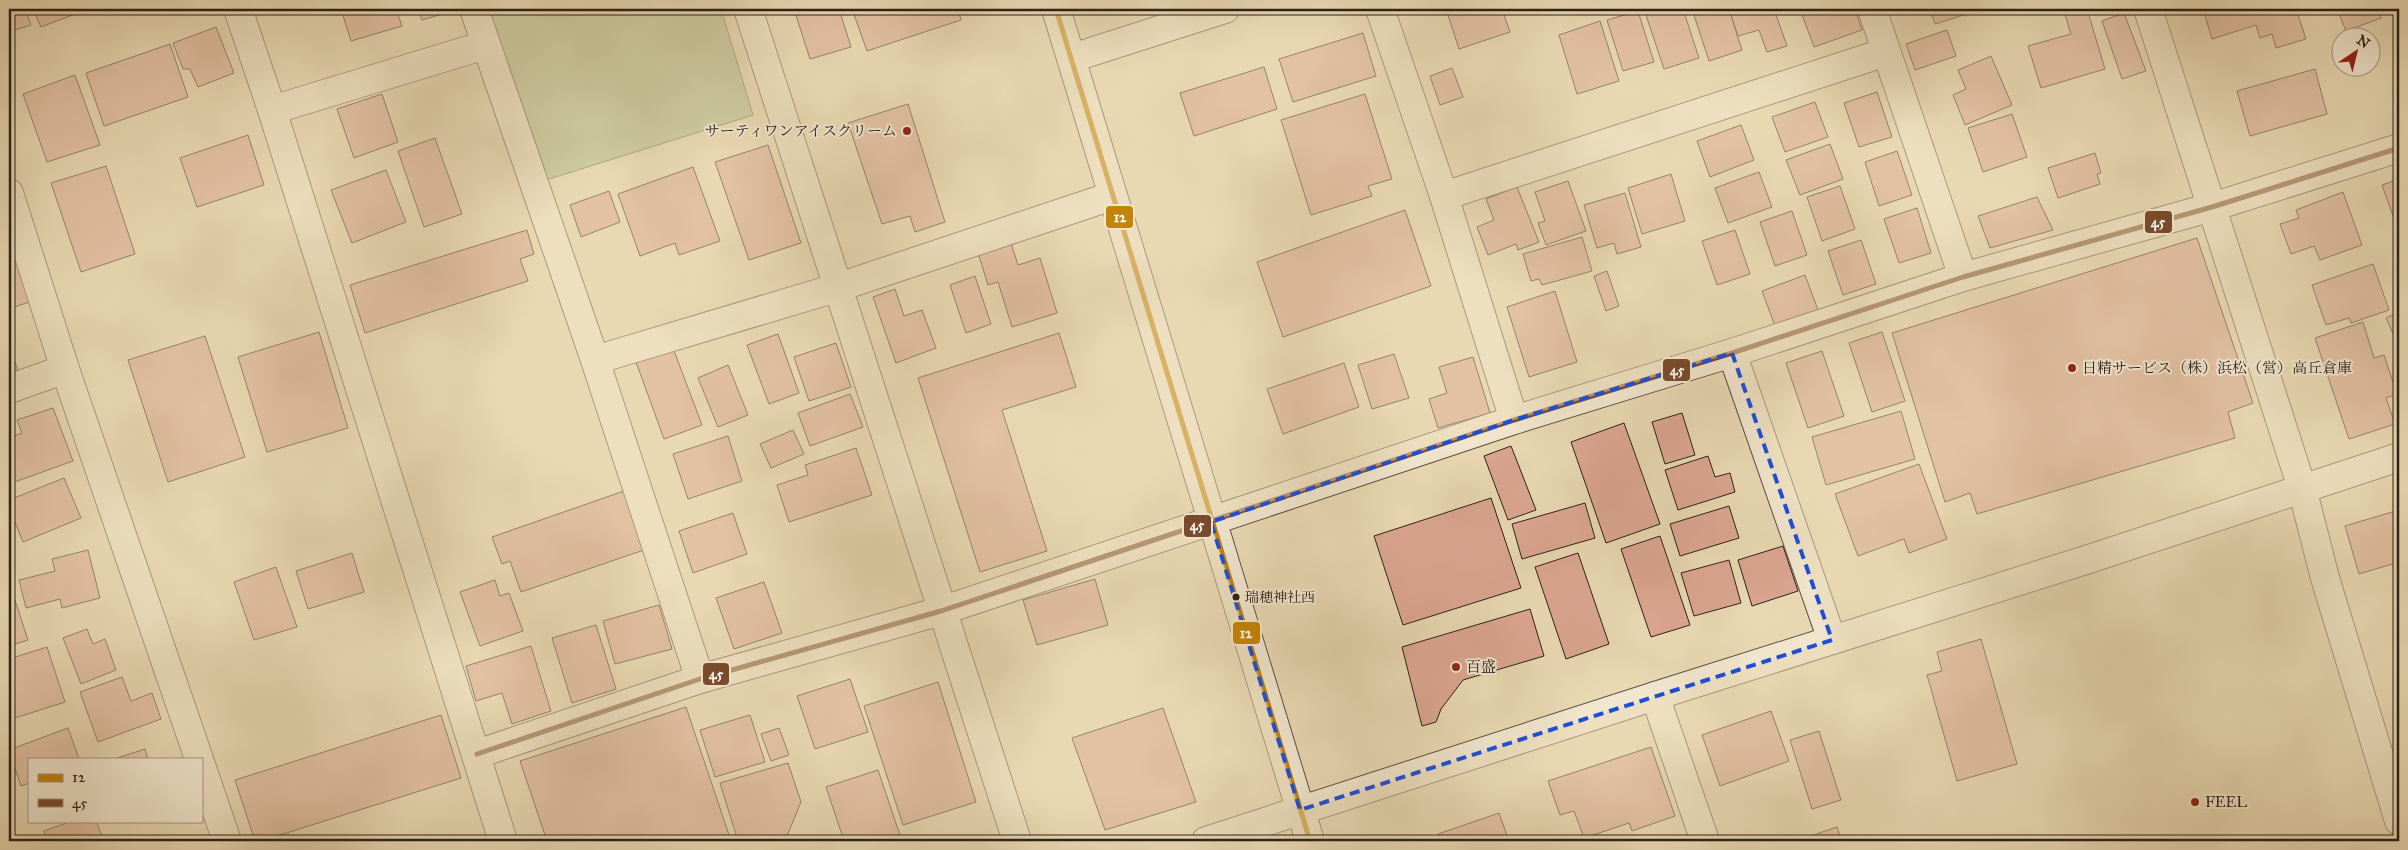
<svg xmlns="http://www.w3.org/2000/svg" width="2408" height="850" viewBox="0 0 2408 850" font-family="'IM FELL Great Primer','Noto Serif JP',serif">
	<rect width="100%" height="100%" fill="#e9d9b3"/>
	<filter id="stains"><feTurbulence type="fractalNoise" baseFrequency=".004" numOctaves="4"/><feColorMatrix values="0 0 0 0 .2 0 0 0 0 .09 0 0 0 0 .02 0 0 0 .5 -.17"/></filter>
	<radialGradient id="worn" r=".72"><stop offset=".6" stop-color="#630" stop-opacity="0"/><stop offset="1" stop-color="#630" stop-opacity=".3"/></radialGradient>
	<path fill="#b1c090" stroke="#6e7054" d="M488 9H721L753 115 546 180Z"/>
	<g fill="#dca692" stroke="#2b2019">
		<path d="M9 9H25L31 25 9 32Z"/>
		<path d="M33 9H88L41 27Z"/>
		<path d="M341 9H396L402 26 351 41Z"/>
		<path d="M418 9H460L422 20Z"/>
		<path d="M794 9H839L851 47 810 59Z"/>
		<path d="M852 9H958L961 20 867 51Z"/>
		<path d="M1446 9H1502L1510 32 1459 49Z"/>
		<path d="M1644 9H1683L1699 58 1664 69Z"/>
		<path d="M1692 9H1729L1742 50 1709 61Z"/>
		<path d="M1729 9H1774L1787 46 1767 52 1759 30 1738 36Z"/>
		<path d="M1800 9H1855L1862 30 1814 47Z"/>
		<path d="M1930 9H1972L1973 12 1935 24Z"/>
		<path d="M2073 9H2087L2105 69 2041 88 2028 46 2071 34 2064 11Z"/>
		<path d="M2203 9H2296L2306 39 2276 48 2272 34 2260 38 2256 25 2212 39Z"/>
		<path d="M2337 9H2378L2381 18 2346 31Z"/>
		<path d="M1638 11 1654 62 1623 71 1607 20Z"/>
		<path d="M2124 13 2146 71 2122 79 2102 21Z"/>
		<path d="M1600 21 1619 81 1577 94 1559 35Z"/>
		<path d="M216 27 234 73 198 87 190 69H183L173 43Z"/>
		<path d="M1947 30 1956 56 1915 70 1906 44Z"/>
		<path d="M1363 33 1376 76 1293 102 1279 59Z"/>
		<path d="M170 44 188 97 104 126 86 73Z"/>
		<path d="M1991 56 2012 105 1965 125 1953 95 1966 89 1958 70Z"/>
		<path d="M1264 67 1277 109 1194 136 1180 93Z"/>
		<path d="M1452 68 1463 97 1440 105 1430 76Z"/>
		<path d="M2315 69 2327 114 2250 136 2237 91Z"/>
		<path d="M75 75 100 145 47 162 23 94Z"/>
		<path d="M1877 92 1892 137 1859 147 1844 103Z"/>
		<path d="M382 94 398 142 354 158 337 109Z"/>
		<path d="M1365 94 1392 179 1368 186 1372 196 1311 215 1281 120Z"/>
		<path d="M1815 102 1828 137 1785 152 1772 117Z"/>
		<path d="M908 104 945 222 915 232 910 216 882 224 848 123Z"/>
		<path d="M2012 114 2027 157 1983 172 1968 128Z"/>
		<path d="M1741 125 1754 160 1710 177 1697 141Z"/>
		<path d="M248 135 264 185 197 207 180 158Z"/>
		<path d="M435 138 462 214 424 227 398 151Z"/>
		<path d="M1830 144 1843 179 1800 195 1786 160Z"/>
		<path d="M768 145 801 243 749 260 715 162Z"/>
		<path d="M1897 151 1912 195 1879 206 1865 162Z"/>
		<path d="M2095 153 2101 173 2097 174 2100 184 2058 198 2048 168Z"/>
		<path d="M106 166 135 254 81 272 51 183Z"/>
		<path d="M693 167 720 241 679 255 675 243 640 256 618 194Z"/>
		<path d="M386 170 406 222 352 243 331 190Z"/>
		<path d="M1759 172 1772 207 1728 223 1715 188Z"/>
		<path d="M1671 174 1685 221 1642 234 1628 188Z"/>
		<path d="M2399 179V233L2382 185Z"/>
		<path d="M1568 181 1586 231 1546 245 1538 223 1545 221 1535 192Z"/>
		<path d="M1840 186 1855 229 1822 241 1807 197Z"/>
		<path d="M1517 187 1539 242 1518 250 1516 244 1488 255 1477 227 1494 220 1486 199Z"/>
		<path d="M609 191 620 222 581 237 570 205Z"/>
		<path d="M2343 192 2362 245 2320 260 2314 246 2291 254 2280 224 2299 218 2296 210Z"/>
		<path d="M1625 193 1641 247 1617 254 1614 243 1597 248 1584 205Z"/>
		<path d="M2037 197 2053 230 1990 248 1978 216Z"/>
		<path d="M1917 208 1931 253 1899 263 1884 219Z"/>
		<path d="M1405 210 1431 286 1283 337 1257 262Z"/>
		<path d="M1792 211 1807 255 1775 266 1760 222Z"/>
		<path d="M527 230 534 254 520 259 528 281 365 333 350 285Z"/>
		<path d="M1735 230 1750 274 1717 285 1702 241Z"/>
		<path d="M1582 237 1592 271 1542 285 1539 279 1531 281 1523 254Z"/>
		<path d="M2197 238 2253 403 2228 412 2235 438 1977 514 1970 493 1945 502 1892 333Z"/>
		<path d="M1861 240 1876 284 1843 295 1828 251Z"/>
		<path d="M1011 243 1018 265 1040 258 1057 313 1012 327 998 282 988 285 978 253Z"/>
		<path d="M15 253 32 301 9 309V255Z"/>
		<path d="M2373 264 2389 310 2351 323 2349 318 2326 325 2312 285Z"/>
		<path d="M1607 271 1619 306 1606 311 1594 276Z"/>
		<path d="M1805 275 1818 310 1775 326 1762 291Z"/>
		<path d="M975 276 991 324 966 333 950 285Z"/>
		<path d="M895 289 904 316 922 310 936 348 896 363 873 297Z"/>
		<path d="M1555 291 1577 362 1529 377 1507 307Z"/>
		<path d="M2399 312V334L2394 336 2386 318Z"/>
		<path d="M2363 322 2374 358 2384 355 2397 394 2386 398 2395 424 2349 439 2315 338Z"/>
		<path d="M319 332 348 428 267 452 238 357Z"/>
		<path d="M1882 332 1905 401 1872 412 1849 343Z"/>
		<path d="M1059 333 1076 387 1002 410 1047 551 980 572 918 378Z"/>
		<path d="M778 334 799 393 769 404 747 345Z"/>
		<path d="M205 336 245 457 168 482 128 360Z"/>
		<path d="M836 343 851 387 809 401 794 357Z"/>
		<path d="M9 346 18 370 9 373Z"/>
		<path d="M673 348 702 425 664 439 636 362Z"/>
		<path d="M1822 351 1844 416 1808 428 1786 363Z"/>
		<path d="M1394 354 1409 398 1372 409 1358 365Z"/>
		<path d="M1473 357 1490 413 1438 428 1429 399 1447 393 1439 367Z"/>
		<path d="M1344 363 1359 407 1283 434 1267 389Z"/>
		<path d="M728 365 748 415 718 427 698 378Z"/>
		<path d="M850 394 863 427 810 446 798 413Z"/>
		<path d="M53 408 73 461 9 484V438L22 433 17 420Z"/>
		<path d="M1901 411 1915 459 1826 485 1812 437Z"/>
		<path d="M1682 413 1695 455 1665 464 1652 422Z"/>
		<path d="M1624 423 1660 524 1606 543 1571 442Z"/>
		<path d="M793 430 804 454 771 468 760 444Z"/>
		<path d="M728 436 742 481 688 499 673 454Z"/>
		<path d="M1511 446 1536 510 1508 520 1484 456Z"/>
		<path d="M856 448 872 495 789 522 777 485 808 475 805 465Z"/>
		<path d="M1708 456 1715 477 1730 473 1735 492 1678 510 1665 470Z"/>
		<path d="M1919 464 1947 539 1909 553 1904 539 1858 556 1835 494Z"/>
		<path d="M64 478 81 518 23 542 9 507V500Z"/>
		<path d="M624 491 644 550 521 592 510 561 502 564 492 537Z"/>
		<path d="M1491 498 1521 588 1403 625 1374 536Z"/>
		<path d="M1585 503 1595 538 1522 559 1512 524Z"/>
		<path d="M1729 506 1739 538 1680 556 1670 524Z"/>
		<path d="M2399 510V562L2359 574 2345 526Z"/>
		<path d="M733 513 747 554 693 573 679 531Z"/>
		<path d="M1660 536 1690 625 1651 637 1621 549Z"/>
		<path d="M1783 546 1798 591 1752 606 1738 560Z"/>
		<path d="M9 549 15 566 9 569Z"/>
		<path d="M88 550 100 598 62 608 60 599 26 608 19 580 55 571 52 559Z"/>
		<path d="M352 553 364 592 308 609 296 571Z"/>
		<path d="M1578 553 1609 644 1566 659 1535 567Z"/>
		<path d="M1729 560 1741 603 1694 616 1681 573Z"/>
		<path d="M276 567 297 627 254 640 234 582Z"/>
		<path d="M1095 579 1108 625 1037 645 1023 600Z"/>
		<path d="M495 580 500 596 509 593 523 631 480 646 460 592Z"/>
		<path d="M764 582 782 633 734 649 716 598Z"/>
		<path d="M11 588 28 640 9 646V589Z"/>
		<path d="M659 605 672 649 615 664 603 621Z"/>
		<path d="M1530 609 1544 656 1463 680 1441 709 1436 722 1422 726 1402 647Z"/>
		<path d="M596 625 616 689 572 703 552 638Z"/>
		<path d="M87 629 93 644 105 639 116 670 81 684 63 638Z"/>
		<path d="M1981 639 2017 764 1957 781 1927 675 1942 671 1937 652Z"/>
		<path d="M531 646 551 711 512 724 502 693 476 701 466 666Z"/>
		<path d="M47 647 65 702 9 720V659Z"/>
		<path d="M122 677 131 701 152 693 161 719 98 742 80 692Z"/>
		<path d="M850 679 868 732 815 749 797 696Z"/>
		<path d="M938 682 976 802 903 825 864 706Z"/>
		<path d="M686 707 731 841H547L520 761Z"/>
		<path d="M1163 708 1196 802 1105 830 1072 738Z"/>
		<path d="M1771 711 1789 761 1720 786 1702 735Z"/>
		<path d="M441 715 461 778 261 841H255L235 780Z"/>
		<path d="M750 715 765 762 715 777 700 730Z"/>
		<path d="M68 728 79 759H29V783L21 786 9 750Z"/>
		<path d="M779 728 789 755 771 761 761 734Z"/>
		<path d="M1819 731 1841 800 1812 809 1790 740Z"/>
		<path d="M1651 747 1675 816 1632 831 1629 823 1584 838 1574 811 1560 815 1548 781Z"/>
		<path d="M145 749 148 759H114Z"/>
		<path d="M788 763 801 802 787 836 770 841H738L720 783Z"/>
		<path d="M878 770 902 841H844L826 787Z"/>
		<path d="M1499 813 1509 841H1440L1438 834Z"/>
		<path d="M72 821H96L104 841H47L44 831Z"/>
		<path d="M1837 827 1842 841H1806L1805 838Z"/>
	</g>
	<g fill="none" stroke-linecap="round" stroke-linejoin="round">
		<g stroke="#5a4e40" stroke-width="30">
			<g id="minor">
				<path d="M238 9 272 110 503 841"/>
				<path d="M474 9 595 360"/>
				<path d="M748 9 1017 841"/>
				<path d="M1380 9 1444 196 1514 420"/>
				<path d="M1872 9 1963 277"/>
				<path d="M1072 58 1225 9"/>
				<path d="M272 110 485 45"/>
				<path d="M9 193 65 369 199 759"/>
				<path d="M1444 196 1886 52"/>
				<path d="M1732 353 1832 640"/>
				<path d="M9 389 65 369"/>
				<path d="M700 679 595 360 836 288 1112 196"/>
				<path d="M1655 696 1705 841"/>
				<path d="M477 754 700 679 941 611 1514 420 1732 353 1963 277 2212 207 2399 148"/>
				<path d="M201 765 227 841"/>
			</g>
		</g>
		<g stroke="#5a4e40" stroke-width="30">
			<g id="tertiary">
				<path d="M1056 9 1310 841"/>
				<path d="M2148 9 2302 488 2325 578 2399 821"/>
				<path d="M1206 841 1655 696 2089 559 2399 457"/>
			</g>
		</g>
		<use href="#minor" stroke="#f1e6ce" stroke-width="28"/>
		<use href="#tertiary" stroke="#f1e6ce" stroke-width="28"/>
		<g stroke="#f1e6ce" stroke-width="9">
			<path id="bus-1" d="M1056 9 1310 841"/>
		</g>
		<g stroke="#f1e6ce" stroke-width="9">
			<path id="bus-2" d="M477 754 700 679 941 611 1514 420 1732 353 1963 277 2212 207 2399 148"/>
		</g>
		<use href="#bus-1" stroke="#c48406" stroke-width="5"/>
		<use href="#bus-2" stroke="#7a4b2a" stroke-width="5"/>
	</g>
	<path d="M0 0H2408V850H0ZM1732 353 1832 640 1300 810 1211 522 1514 420Z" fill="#e9d9b3" fill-opacity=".55" fill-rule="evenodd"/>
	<path fill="none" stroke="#1d4ed8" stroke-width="4" stroke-dasharray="10 6" stroke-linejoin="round" d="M1732 353 1832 640 1300 810 1211 522 1514 420Z"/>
	<g fill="#8f2418" stroke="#f1e6ce" stroke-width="2">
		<circle cx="907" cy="131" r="5"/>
		<circle cx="2072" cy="368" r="5"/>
		<circle cx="1456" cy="667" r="5"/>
		<circle cx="2195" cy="802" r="5"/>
	</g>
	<circle fill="#2b2019" stroke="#f1e6ce" stroke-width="2" cx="1236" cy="597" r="4.5"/>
	<g text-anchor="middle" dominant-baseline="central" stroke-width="4" stroke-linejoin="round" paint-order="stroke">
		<g font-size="14" fill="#2b2019" stroke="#f1e6ce" text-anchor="start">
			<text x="1245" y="597">瑞穂神社西</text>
		</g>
		<g font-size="15" fill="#2b2019" stroke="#f1e6ce" text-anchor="start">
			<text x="897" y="131" text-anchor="end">サーティワンアイスクリーム</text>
			<text x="2082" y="368">日精サービス（株）浜松（営）高丘倉庫</text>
			<text x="1466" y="667">百盛</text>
			<text x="2205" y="802">FEEL</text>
		</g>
	</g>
	<g stroke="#f1e6ce" stroke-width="2">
		<rect x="1105" y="205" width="29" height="24" rx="5" fill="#c48406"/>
		<rect x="2144" y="210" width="29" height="24" rx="5" fill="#7a4b2a"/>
		<rect x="1662" y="358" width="29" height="24" rx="5" fill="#7a4b2a"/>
		<rect x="1183" y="514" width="29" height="24" rx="5" fill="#7a4b2a"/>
		<rect x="1232" y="621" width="29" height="24" rx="5" fill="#c48406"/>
		<rect x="702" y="662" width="28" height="24" rx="5" fill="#7a4b2a"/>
	</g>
	<g font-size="14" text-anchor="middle" font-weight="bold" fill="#fff">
		<text x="1120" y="222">12</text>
		<text x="2158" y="227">45</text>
		<text x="1677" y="375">45</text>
		<text x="1197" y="530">45</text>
		<text x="1246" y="638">12</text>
		<text x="716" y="679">45</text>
	</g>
	<rect width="2408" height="850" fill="none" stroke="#e9d9b3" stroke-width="30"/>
	<rect x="10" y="10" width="2388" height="830" fill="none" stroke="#2b2019" stroke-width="2.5"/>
	<rect x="15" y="15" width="2378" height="820" fill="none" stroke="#2b2019"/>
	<rect x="28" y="758" width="175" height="65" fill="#f1e6ce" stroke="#a29786"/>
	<rect x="38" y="774" width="25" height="8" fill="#c48406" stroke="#a29786"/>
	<text x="72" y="782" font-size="15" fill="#2b2019">12</text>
	<rect x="38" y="799" width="25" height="8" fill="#7a4b2a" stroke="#a29786"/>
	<text x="72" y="808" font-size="15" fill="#2b2019">45</text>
	<g transform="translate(2356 52) rotate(35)"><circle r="24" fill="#f1e6ce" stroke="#a29786"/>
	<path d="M0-4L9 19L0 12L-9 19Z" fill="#8f2418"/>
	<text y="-8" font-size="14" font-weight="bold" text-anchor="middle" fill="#2b2019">N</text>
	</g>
	<rect width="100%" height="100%" filter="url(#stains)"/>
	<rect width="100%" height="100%" fill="url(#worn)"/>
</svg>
